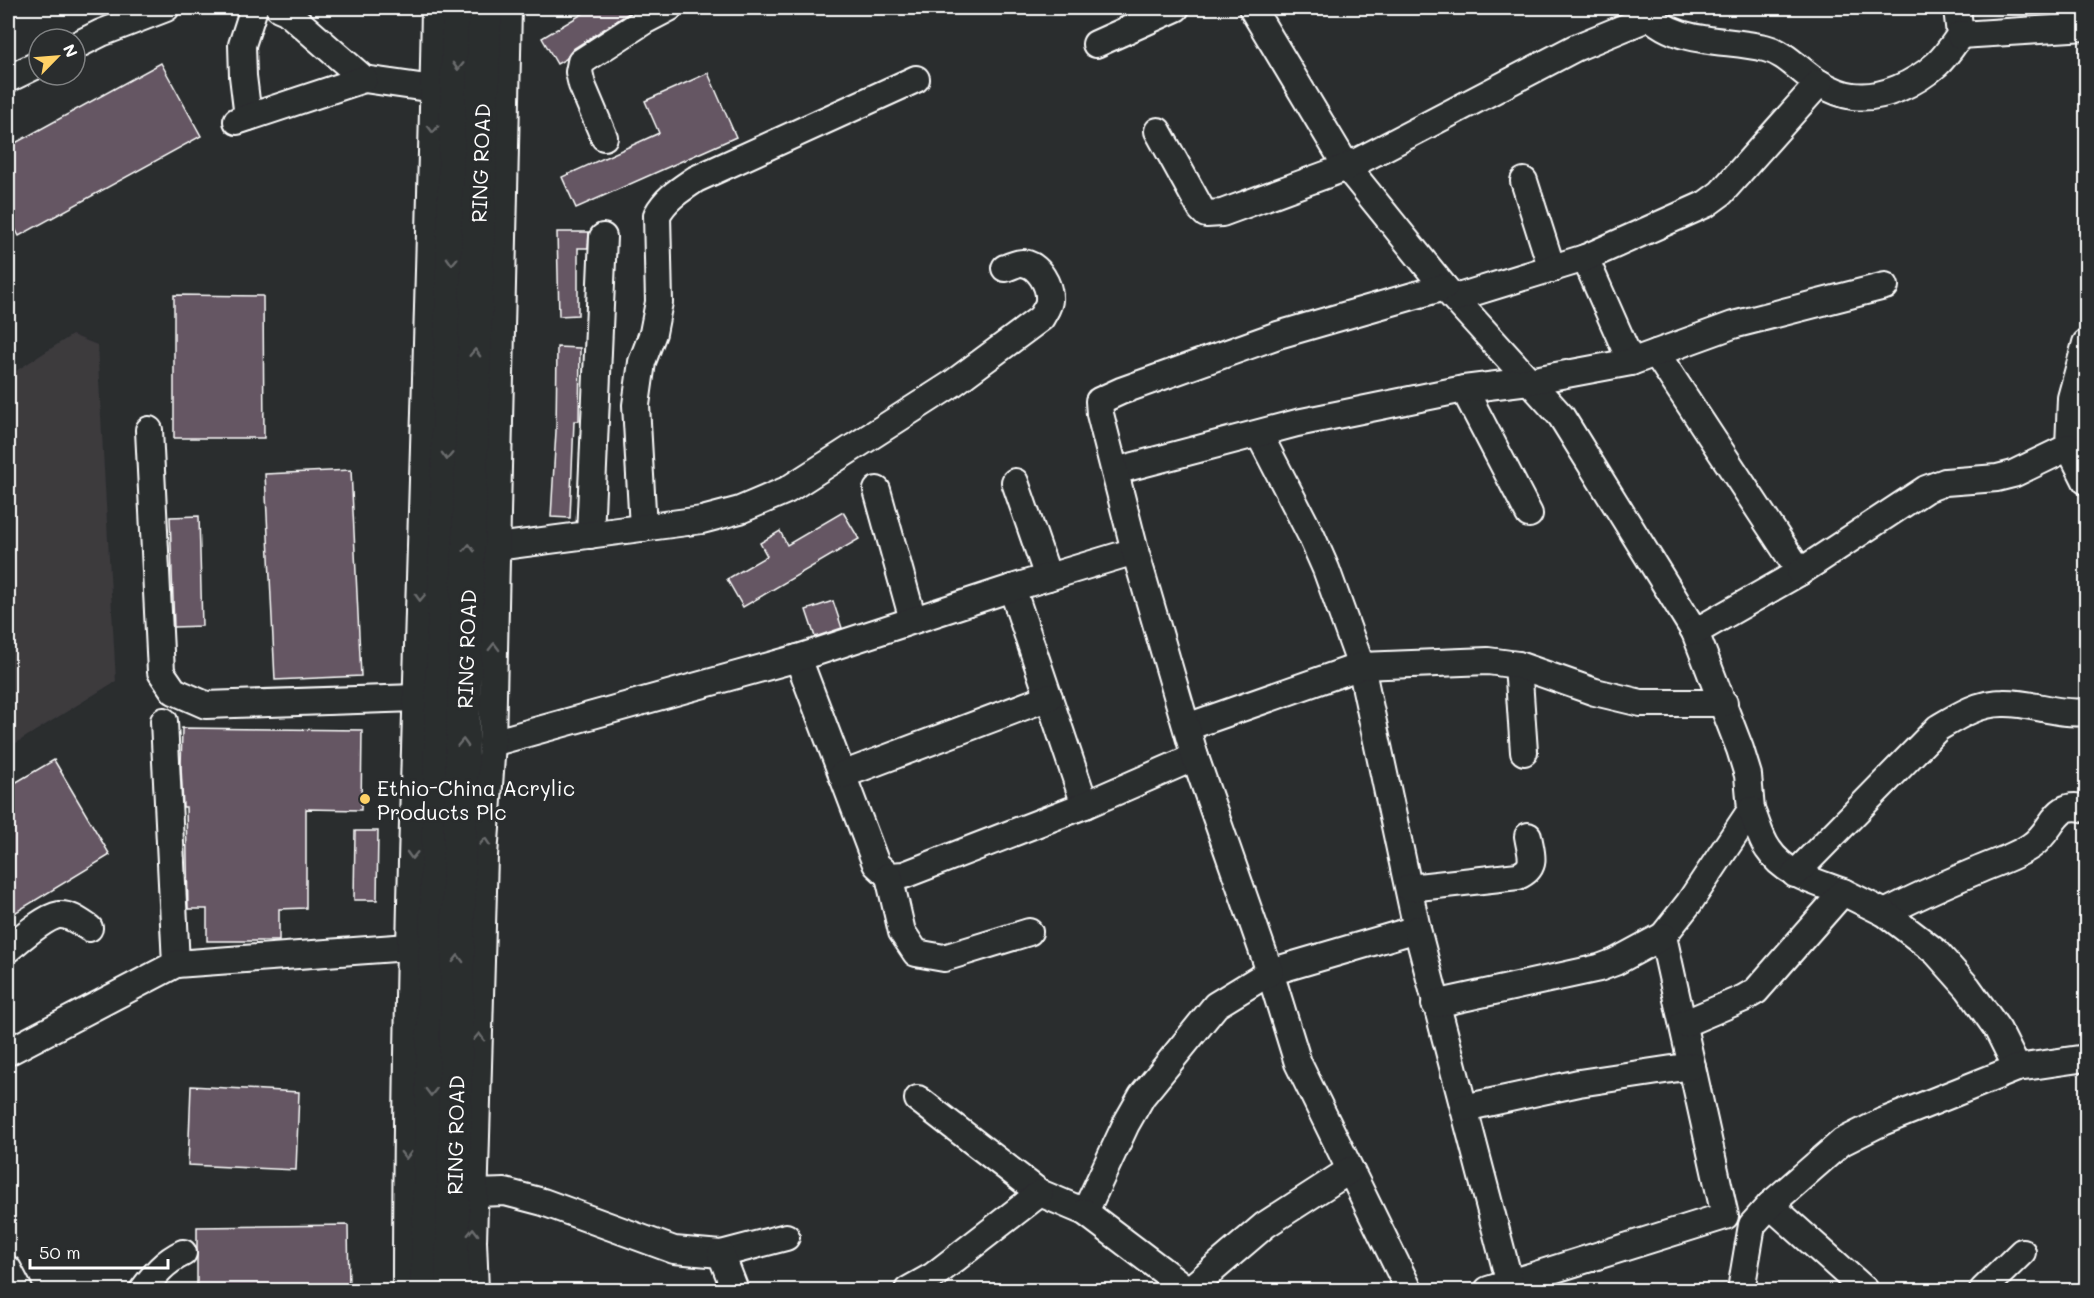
<svg xmlns="http://www.w3.org/2000/svg" width="2094" height="1298" viewBox="0 0 2094 1298" font-family="Mali,sans-serif">
	<rect width="100%" height="100%" fill="#2a2d2e"/>
	<filter id="ink" filterUnits="userSpaceOnUse"><feTurbulence type="fractalNoise" baseFrequency=".0167" numOctaves="2"/><feDisplacementMap in="SourceGraphic" scale="12" xChannelSelector="R" yChannelSelector="G"/><feConvolveMatrix kernelMatrix="1 2 1 2 8 2 1 2 1" color-interpolation-filters="sRGB"/></filter>
	<g filter="url(#ink)">
		<path fill="#3c3a3e" d="M72 335 97 345 116 681 8 748V376Z"/>
		<g fill="#655763" stroke="#fff" stroke-width="1.5">
			<path d="M592 8H637L573 49 566 59 557 64 542 38Z"/>
			<path d="M161 63 201 136 19 236 8 215V147Z"/>
			<path d="M708 73 736 137 576 208 562 177 659 133 645 101Z"/>
			<path d="M557 232H589L588 248H578V315L559 316Z"/>
			<path d="M174 295 263 296 264 438H174Z"/>
			<path d="M557 347 580 348 579 421H574L570 518 551 517 556 431Z"/>
			<path d="M351 470 361 676 275 680 265 474Z"/>
			<path d="M843 512 859 539 743 607 727 579 767 556 760 543 780 531 787 545Z"/>
			<path d="M199 516 202 626 174 627 170 517Z"/>
			<path d="M833 601 842 628 815 637 806 610Z"/>
			<path d="M182 728 362 730 361 810 306 809V908L279 909V941H207V909H188L186 807H183L181 767Z"/>
			<path d="M54 760 110 855 8 917V787Z"/>
			<path d="M355 831H378L377 900H354Z"/>
			<path d="M191 1086 299 1092 296 1170 188 1165Z"/>
			<path d="M348 1225 349 1290H197V1227Z"/>
		</g>
		<g fill="none" stroke-linecap="round" stroke-linejoin="round">
			<g stroke="#fff" stroke-width="30">
				<g id="minor">
					<path d="M279 8 286 11 364 79 434 89"/>
					<path d="M1252 8 1347 167 1444 287 1561 416 1695 632 1740 749 1748 775 1751 810 1689 903 1663 936 1725 1216 1488 1290"/>
					<path d="M1642 8C1672 46 1723 38 1765 48 1787 53 1800 72 1819 83 1828 88 1843 95 1853 96 1882 100 1916 83 1937 64 1946 56 1953 45 1960 35L1957 8"/>
					<path d="M1960 35 2086 27"/>
					<path d="M1096 44 1176 8"/>
					<path d="M75 46 101 33 166 8"/>
					<path d="M8 79 39 64"/>
					<path d="M248 117 243 76 242 45 254 8"/>
					<path d="M237 121 364 79"/>
					<path d="M1158 131 1201 209 1206 214 1222 213 1347 167 1575 48 1650 17"/>
					<path d="M604 137 582 85 579 72 581 62 644 21 669 8"/>
					<path d="M1524 181 1552 269"/>
					<path d="M1585 258 1631 362"/>
					<path d="M1455 298 1585 258 1706 204 1721 193 1819 83"/>
					<path d="M1656 353 1800 572 1695 632"/>
					<path d="M1464 389 1529 514"/>
					<path d="M149 430 161 672 174 691 206 705 416 698"/>
					<path d="M1259 434 1311 535 1326 569 1361 666 1417 929 1270 972 1298 1063 1409 1290"/>
					<path d="M2069 447 2071 398 2086 343"/>
					<path d="M1115 471 1297 423 1464 389 1529 381 1631 362 1733 325 1885 286"/>
					<path d="M1015 482 1048 577"/>
					<path d="M877 490 913 620"/>
					<path d="M643 528 636 405 642 362 653 333 659 302 657 215C666 198 680 190 696 179L916 79"/>
					<path d="M590 535 603 237"/>
					<path d="M496 547 702 520 740 510 787 490 952 384 1041 318C1044 312 1049 306 1049 300 1050 286 1039 265 1023 263 1018 262 1010 267 1005 268"/>
					<path d="M1800 572 1926 489 1945 482 1997 478 2013 474 2069 447 2086 481"/>
					<path d="M1012 588 1085 805"/>
					<path d="M798 658 876 864 889 876 904 875 1085 805 1195 757"/>
					<path d="M1518 665 1524 752"/>
					<path d="M164 721 176 964"/>
					<path d="M1187 727 1361 666 1488 661 1518 665 1595 692 1641 703H1724"/>
					<path d="M492 743 798 658 1012 588 1135 551"/>
					<path d="M842 775 1049 697"/>
					<path d="M1751 810C1757 823 1760 838 1768 849 1785 875 1816 882 1843 892"/>
					<path d="M1795 874 1938 728C1958 716 1978 703 2003 703 2031 702 2055 715 2086 712"/>
					<path d="M889 876 902 932 916 953 944 958 1029 932"/>
					<path d="M1409 888 1518 876C1538 867 1531 855 1528 836"/>
					<path d="M1885 913C1915 897 1945 884 1976 871 1994 863 2015 857 2031 846 2054 831 2054 799 2086 809"/>
					<path d="M1417 929 1510 1284"/>
					<path d="M8 949C19 940 45 917 59 915 70 914 80 922 89 928"/>
					<path d="M1435 1004 1599 968 1615 962 1663 936"/>
					<path d="M1683 1024 1744 998 1756 991 1843 892 1885 913 1936 952 1968 988 1998 1030 2017 1068"/>
					<path d="M8 1052 176 964 409 947"/>
					<path d="M918 1099 1040 1193 1085 1212 1126 1124 1142 1096 1216 1005 1270 972 1195 757 1135 551 1100 414 1099 401 1121 391 1278 335 1444 287"/>
					<path d="M1464 1108 1579 1083 1692 1066"/>
					<path d="M474 1193 505 1192 543 1202 674 1250 721 1254 786 1237"/>
					<path d="M1770 1205 1865 1290"/>
					<path d="M1085 1212 1188 1290"/>
					<path d="M721 1254 735 1290"/>
					<path d="M8 1269 19 1290"/>
					<path d="M143 1290C155 1274 164 1262 183 1253"/>
					<path d="M406 1290C406 863 428 435 435 8"/>
					<path d="M475 1290 473 1241 484 856 492 743 508 8"/>
					<path d="M908 1290 933 1276 1040 1193"/>
					<path d="M1189 1290 1265 1225 1350 1170"/>
					<path d="M1741 1290 1752 1225 1770 1205 1842 1142 1882 1122 2017 1068 2086 1058"/>
					<path d="M1983 1290 2022 1252"/>
				</g>
			</g>
			<g stroke="#fff" stroke-width="38">
				<g id="highway">
					<path d="M427 1290 459 8"/>
					<path d="M454 1290 452 1270 460 824 485 8"/>
				</g>
			</g>
			<use href="#minor" stroke="#2a2d2e" stroke-width="26"/>
			<use href="#highway" stroke="#2a2d2e" stroke-width="33"/>
		</g>
		<defs><path id="oneway-chevron" d="M-2-3.5L2.5 0L-2 3.5" fill="none" stroke-width="1.6" stroke-linecap="round" stroke-linejoin="round" transform="scale(1.5)"/></defs>
		<g stroke="#6a6c6d">
			<use href="#oneway-chevron" transform="translate(458 66) rotate(92)"/>
			<use href="#oneway-chevron" transform="translate(433 129) rotate(91)"/>
			<use href="#oneway-chevron" transform="translate(452 261) rotate(92)"/>
			<use href="#oneway-chevron" transform="translate(475 353) rotate(-88)"/>
			<use href="#oneway-chevron" transform="translate(447 456) rotate(92)"/>
			<use href="#oneway-chevron" transform="translate(469 548) rotate(-88)"/>
			<use href="#oneway-chevron" transform="translate(420 597) rotate(92)"/>
			<use href="#oneway-chevron" transform="translate(494 647) rotate(-89)"/>
			<use href="#oneway-chevron" transform="translate(463 743) rotate(-88)"/>
			<use href="#oneway-chevron" transform="translate(485 842) rotate(-86)"/>
			<use href="#oneway-chevron" transform="translate(412 855) rotate(92)"/>
			<use href="#oneway-chevron" transform="translate(458 959) rotate(-89)"/>
			<use href="#oneway-chevron" transform="translate(479 1037) rotate(-88)"/>
			<use href="#oneway-chevron" transform="translate(431 1092) rotate(91)"/>
			<use href="#oneway-chevron" transform="translate(406 1155) rotate(90)"/>
			<use href="#oneway-chevron" transform="translate(473 1232) rotate(-89)"/>
		</g>
	</g>
	<circle fill="#ffd166" stroke="#2a2d2e" stroke-width="2" cx="365" cy="799" r="6"/>
	<g text-anchor="middle" dominant-baseline="central" stroke-width="6" stroke-linejoin="round" paint-order="stroke">
		<g font-size="21" fill="#fff" stroke="#2a2d2e">
			<text transform="translate(480 163) rotate(-88)">RING ROAD</text>
			<text transform="translate(466 649) rotate(-88)">RING ROAD</text>
			<text transform="translate(455 1135) rotate(-89)">RING ROAD</text>
		</g>
		<g font-size="21" fill="#fff" stroke="#2a2d2e" text-anchor="start">
			<text x="377" y="787">Ethio-China Acrylic<tspan x="377" dy="24">Products Plc</tspan></text>
		</g>
	</g>
	<rect width="2094" height="1298" fill="none" stroke="#2a2d2e" stroke-width="30"/>
	<rect x="15" y="15" width="2064" height="1268" fill="none" stroke="#fff" stroke-width="2" filter="url(#ink)"/>
	<g transform="translate(57 57) rotate(65)"><circle r="28" fill="#2a2d2e" stroke="#7f8182" stroke-width="1.5"/>
	<path d="M0-4.5L10 22L0 15L-10 22Z" fill="#ffd166"/>
	<text y="-9" font-size="16" font-weight="bold" text-anchor="middle" fill="#ffffff">N</text>
	</g>
	<path d="M30 1259v9h138v-9" fill="none" stroke="#ffffff" stroke-width="3"/>
	<text x="39" y="1259" font-size="18" fill="#ffffff" stroke="#2a2d2e" stroke-width="4.5" paint-order="stroke">50 m</text>
</svg>
